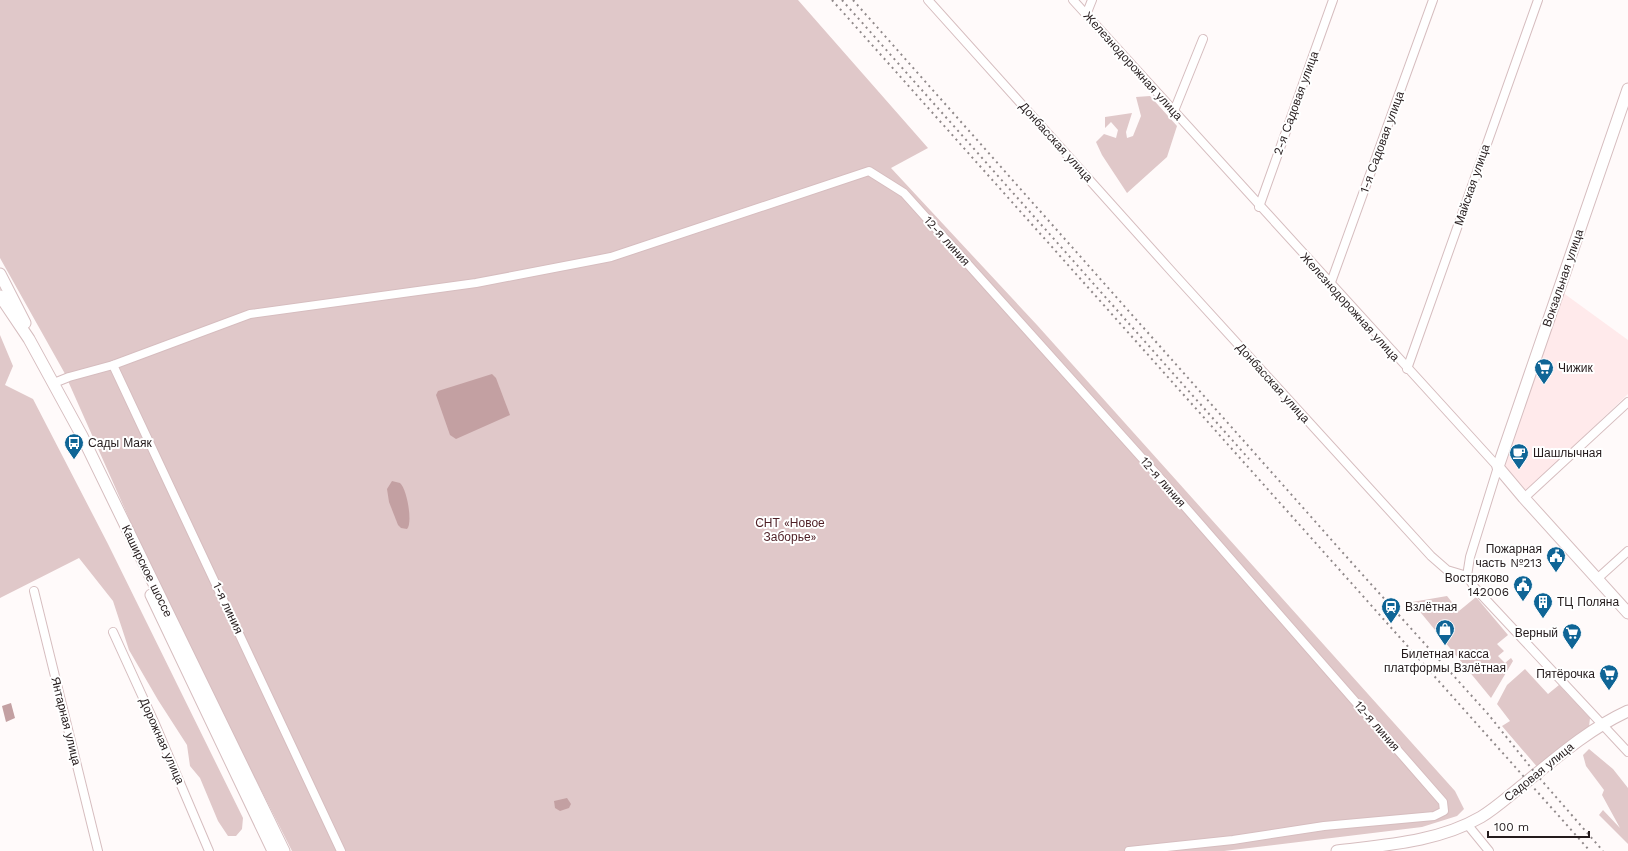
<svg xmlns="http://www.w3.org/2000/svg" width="1628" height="851" viewBox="0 0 1628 851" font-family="'Work Sans',sans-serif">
	<rect width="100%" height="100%" fill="#fffafa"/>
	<path fill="#ffeaeb" d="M1562 292 1628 340V394L1525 493 1502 465Z"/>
	<g fill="#e0c8c9">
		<path d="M0 0H798L928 148 891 168 1037 325 1455 791 1464 809 1457 816 1422 827 1224 851H292L167 604 64 372 0 258Z"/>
		<path d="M1150 96 1177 126 1167 157 1127 193 1102 155 1096 142 1104 134 1116 138 1118 130 1111 122 1105 128V117L1132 113 1126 132 1127 138 1133 136 1141 116 1136 97Z"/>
		<path d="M0 335 13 366 5 385 33 399 108 544 243 818 242 829 236 836H228L218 821 200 778 190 766 187 745 158 700 129 650 113 601 79 558 0 598Z"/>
		<path d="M1447 596 1459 611 1476 597 1508 635 1497 644 1504 651 1498 656 1505 663 1511 658 1513 661 1491 698 1412 602Z"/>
		<path d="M1525 669 1548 694 1559 685 1590 718 1589 727 1539 769 1502 726 1510 721 1497 704 1507 685Z"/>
		<path d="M1589 749 1613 769 1628 788V844L1599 815 1603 810 1620 828 1602 795 1604 790 1586 766 1583 755Z"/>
	</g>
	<g fill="#c3a0a2">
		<path d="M492 374 496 378 510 415 456 439 450 435 436 395 438 391Z"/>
		<path d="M392 481 400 483C407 489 413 523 407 529L401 528 398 525 389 502 387 489Z"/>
		<path d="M11 703 15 718 6 722 2 706Z"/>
		<path d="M567 798 571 804 569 808 560 811 555 808 554 801Z"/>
	</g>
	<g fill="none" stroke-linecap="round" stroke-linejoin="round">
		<g stroke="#d6bdbf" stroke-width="10">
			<g id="minor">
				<path d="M928 0 1173 273 1431 556 1447 570 1467 576"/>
				<path d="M1073 0 1498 467 1470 557 1467 576 1475 588 1628 752"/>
				<path d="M1086 15 1092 0"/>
				<path d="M1174 111 1203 39"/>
				<path d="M1259 207 1333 0"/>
				<path d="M1330 285 1433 0"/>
				<path d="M113 365 341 851"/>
				<path d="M1407 369 1538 0"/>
				<path d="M54 383 69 377 113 365 250 314 476 283 611 257 869 171 904 193 1159 477 1443 802 1444 811 1434 816 1324 826 1233 840 1129 851"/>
				<path d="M1524 498 1628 402"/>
				<path d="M1597 579 1628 551"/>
				<path d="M34 591 98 851"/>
				<path d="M113 632 155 724 209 851"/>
				<path d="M1467 824 1489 851"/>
			</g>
		</g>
		<g stroke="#d6bdbf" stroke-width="13">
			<g id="major">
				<path d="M1628 89 1498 467 1524 498 1628 613"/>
				<path d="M0 274 25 323"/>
				<path d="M0 296 29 339 82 436 284 851"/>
				<path d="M151 595 273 851"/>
				<path d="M1337 851C1385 845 1438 842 1481 817 1496 808 1510 795 1524 784 1557 757 1589 729 1628 711"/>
			</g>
		</g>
		<use href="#minor" stroke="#fff" stroke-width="8"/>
		<use href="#major" stroke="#fff" stroke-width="11"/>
		<g stroke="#90898a" stroke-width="2" stroke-dasharray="2 4" stroke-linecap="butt">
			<path d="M832 0 1590 851"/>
			<path d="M842 0 1249 459"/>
			<path d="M853 0 1352 563 1488 714 1536 774 1603 851"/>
		</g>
	</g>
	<defs>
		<g id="supermarket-pin" transform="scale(1)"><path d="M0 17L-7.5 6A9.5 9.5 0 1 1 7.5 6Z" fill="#0f6596" stroke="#fff"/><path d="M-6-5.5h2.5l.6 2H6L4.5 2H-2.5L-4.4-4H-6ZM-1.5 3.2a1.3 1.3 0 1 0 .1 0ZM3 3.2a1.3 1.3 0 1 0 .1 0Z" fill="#fff"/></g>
		<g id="bus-pin" transform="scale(1)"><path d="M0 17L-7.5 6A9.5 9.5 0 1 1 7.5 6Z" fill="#0f6596" stroke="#fff"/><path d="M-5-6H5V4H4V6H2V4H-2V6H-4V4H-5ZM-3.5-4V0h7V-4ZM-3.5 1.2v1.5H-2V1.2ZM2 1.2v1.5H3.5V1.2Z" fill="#fff"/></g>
		<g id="cafe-pin" transform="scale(1)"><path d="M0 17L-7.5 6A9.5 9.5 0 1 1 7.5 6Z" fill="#0f6596" stroke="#fff"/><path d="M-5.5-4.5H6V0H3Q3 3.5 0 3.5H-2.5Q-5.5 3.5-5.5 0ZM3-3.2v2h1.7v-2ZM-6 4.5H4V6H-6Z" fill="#fff"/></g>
		<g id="civic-pin" transform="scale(1)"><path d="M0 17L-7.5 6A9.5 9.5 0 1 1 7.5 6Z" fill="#0f6596" stroke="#fff"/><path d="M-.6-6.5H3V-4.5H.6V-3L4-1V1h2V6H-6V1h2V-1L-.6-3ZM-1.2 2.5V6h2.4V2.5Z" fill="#fff"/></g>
		<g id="building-pin" transform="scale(1)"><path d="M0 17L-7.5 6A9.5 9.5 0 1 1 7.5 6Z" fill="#0f6596" stroke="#fff"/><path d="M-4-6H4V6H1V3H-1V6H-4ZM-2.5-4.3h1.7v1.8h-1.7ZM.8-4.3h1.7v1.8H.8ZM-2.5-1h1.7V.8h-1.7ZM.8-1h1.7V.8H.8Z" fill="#fff"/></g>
		<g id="station-pin" transform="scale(1)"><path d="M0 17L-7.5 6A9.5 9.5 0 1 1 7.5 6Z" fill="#0f6596" stroke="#fff"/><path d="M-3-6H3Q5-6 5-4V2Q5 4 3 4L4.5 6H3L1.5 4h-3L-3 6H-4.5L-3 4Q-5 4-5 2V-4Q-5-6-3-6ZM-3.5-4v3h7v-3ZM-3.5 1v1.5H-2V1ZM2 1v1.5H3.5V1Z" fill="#fff"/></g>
		<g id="shop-pin" transform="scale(1)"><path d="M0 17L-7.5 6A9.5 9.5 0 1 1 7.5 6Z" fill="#0f6596" stroke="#fff"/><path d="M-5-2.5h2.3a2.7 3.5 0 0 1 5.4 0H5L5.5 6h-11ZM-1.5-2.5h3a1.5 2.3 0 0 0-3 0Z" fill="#fff"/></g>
	</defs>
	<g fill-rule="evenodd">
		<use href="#supermarket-pin" x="1544" y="368"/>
		<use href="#bus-pin" x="74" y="443"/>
		<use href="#cafe-pin" x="1519" y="453"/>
		<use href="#civic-pin" x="1556" y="556"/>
		<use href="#civic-pin" x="1523" y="585"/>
		<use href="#building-pin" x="1543" y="602"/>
		<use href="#station-pin" x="1391" y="607"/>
		<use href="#shop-pin" x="1445" y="629"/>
		<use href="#supermarket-pin" x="1572" y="633"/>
		<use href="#supermarket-pin" x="1609" y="674"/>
	</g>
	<g text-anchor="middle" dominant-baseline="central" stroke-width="4" stroke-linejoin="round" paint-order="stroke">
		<g font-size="12" fill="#241b1c" stroke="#fff">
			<text transform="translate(1133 66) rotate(48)">Железнодорожная улица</text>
			<text transform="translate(1296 103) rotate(-70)">2-я Садовая улица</text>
			<text transform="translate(1056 142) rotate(48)">Донбасская улица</text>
			<text transform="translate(1382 142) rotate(-70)">1-я Садовая улица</text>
			<text transform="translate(1472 185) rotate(-71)">Майская улица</text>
			<text transform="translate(947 241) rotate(48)">12-я линия</text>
			<text transform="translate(1563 278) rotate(-71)">Вокзальная улица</text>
			<text transform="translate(1350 307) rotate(48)">Железнодорожная улица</text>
			<text transform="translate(1273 383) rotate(48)">Донбасская улица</text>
			<text transform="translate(1163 482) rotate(49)">12-я линия</text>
			<text transform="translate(147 571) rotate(64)">Каширское шоссе</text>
			<text transform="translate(228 608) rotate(65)">1-я линия</text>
			<text transform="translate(66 721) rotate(76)">Янтарная улица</text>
			<text transform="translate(1377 726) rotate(49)">12-я линия</text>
			<text transform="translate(162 741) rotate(66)">Дорожная улица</text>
			<text transform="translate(1539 772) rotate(-39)">Садовая улица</text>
		</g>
		<g font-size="12" fill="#241b1c" stroke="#fff" text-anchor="start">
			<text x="1558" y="368">Чижик</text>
			<text x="88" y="443">Сады Маяк</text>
			<text x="1533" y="453">Шашлычная</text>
			<text x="1542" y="549" text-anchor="end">Пожарная<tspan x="1542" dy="14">часть №213</tspan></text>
			<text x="1509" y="578" text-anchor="end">Востряково<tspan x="1509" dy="14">142006</tspan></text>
			<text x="1557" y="602">ТЦ Поляна</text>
			<text x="1405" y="607">Взлётная</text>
			<text x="1558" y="633" text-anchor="end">Верный</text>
			<text x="1445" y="654" text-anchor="middle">Билетная касса<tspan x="1445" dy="14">платформы Взлётная</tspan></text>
			<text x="1595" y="674" text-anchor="end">Пятёрочка</text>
		</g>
		<g font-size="12" fill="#4e1f25" stroke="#fff">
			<text x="790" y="523">СНТ «Новое<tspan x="790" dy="14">Заборье»</tspan></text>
		</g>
	</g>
	<path d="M1488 831v6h101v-6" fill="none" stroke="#241b1c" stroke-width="2"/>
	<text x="1494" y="831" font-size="12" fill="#241b1c" stroke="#ffffff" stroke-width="3" paint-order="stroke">100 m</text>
</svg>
